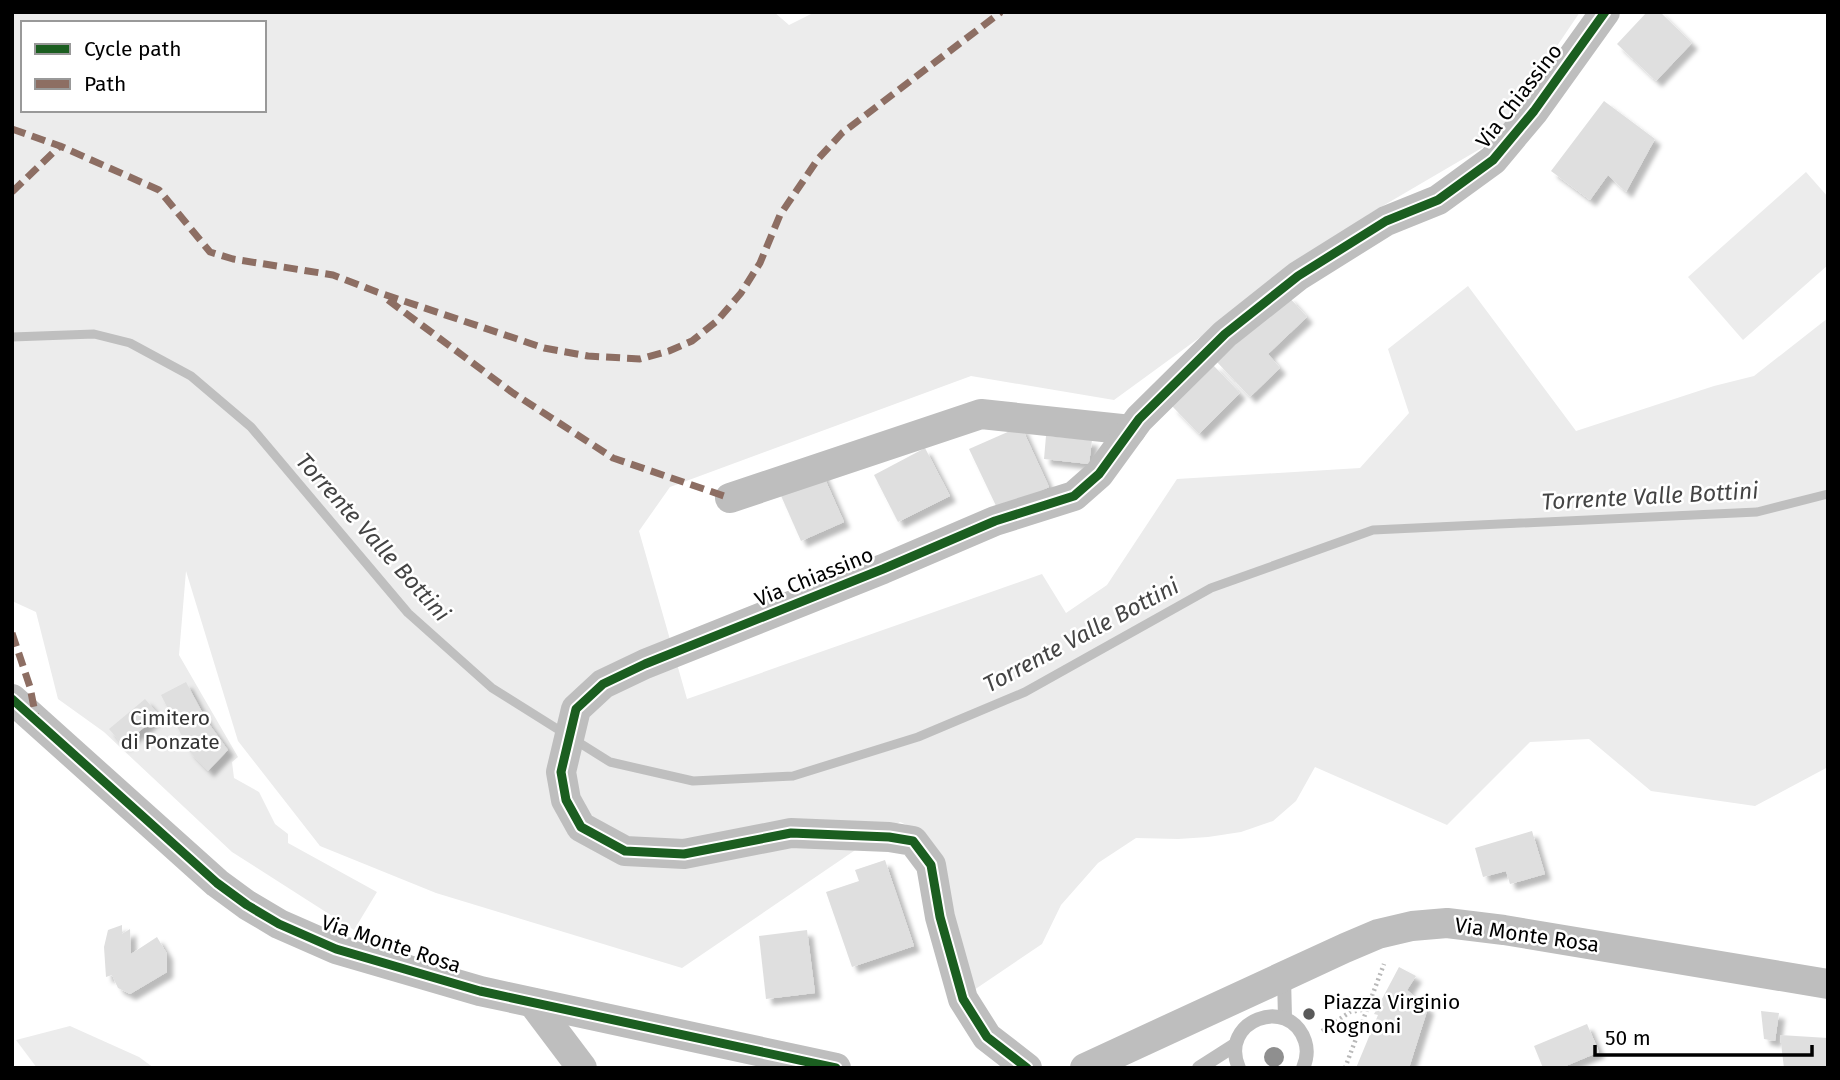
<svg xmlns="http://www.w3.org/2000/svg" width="1840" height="1080" viewBox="0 0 1840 1080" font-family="'Fira Sans',sans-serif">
	<defs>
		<filter id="shadow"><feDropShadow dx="6" dy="6" stdDeviation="2" flood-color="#0004"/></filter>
	</defs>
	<rect width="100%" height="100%" fill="#fff"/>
	<g fill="#ececec" fill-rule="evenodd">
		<path d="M12 12H774L789 25 815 12H1580L1492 142 1369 214 1114 400 971 376 670 487 639 531 687 699 1042 574 1066 613 1107 585 1177 479 1360 468 1409 413 1388 349 1468 286 1576 431 1714 386 1754 376 1828 318V767L1755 806 1651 791 1589 739 1530 742 1447 825 1315 767 1296 801 1273 821 1241 832 1208 837 1178 839 1136 838 1098 863 1061 905 1042 944 974 990 921 831 900 822 873 838 682 968 436 893 320 846 238 741 186 571 179 655 238 757 232 762 234 778 259 792 275 824 288 834V843L377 892 354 930 232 852 104 732 58 699 36 612 12 601ZM23 23H264V110H23Z"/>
		<path d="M1806 172 1828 197V265L1743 340 1688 277Z"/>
		<path d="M70 1026 139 1057 154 1068H37L16 1040Z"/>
	</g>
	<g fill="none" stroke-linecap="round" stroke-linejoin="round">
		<path stroke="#bfbfbf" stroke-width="9" d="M12 337 94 334 130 343 191 376 251 427 408 613 492 688 610 762 693 781 793 776 918 737 1025 692 1211 588 1373 530 1757 512 1828 494"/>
	</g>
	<g fill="#dfdfdf" filter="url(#shadow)">
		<path d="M1647 12H1660L1692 43 1656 81 1617 44Z"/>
		<path d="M1604 101 1655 139 1626 192 1608 175 1590 200 1551 171Z"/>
		<path d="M1288 296 1307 317 1268 354 1280 368 1250 397 1217 362Z"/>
		<path d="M1213 365 1240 393 1199 434 1172 406Z"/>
		<path d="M1021 426 1049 487 998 510 969 449Z"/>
		<path d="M1046 436 1092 440 1089 464 1044 459Z"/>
		<path d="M925 448 950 496 898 522 874 475Z"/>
		<path d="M821 470 844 522 801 541 778 489Z"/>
		<path d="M186 682 207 721 228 750 208 771 190 752 161 695Z"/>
		<path d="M145 699 159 715 123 745 109 729Z"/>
		<path d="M1532 831 1545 874 1510 884 1506 871 1483 877 1475 848Z"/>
		<path d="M885 860 914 946 852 967 826 892 859 881 855 870Z"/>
		<path d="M122 925V934L130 929 131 954 157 937 167 954V972L130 994 118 988 112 975 106 977 104 947 108 930Z"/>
		<path d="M807 930 815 993 766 999 759 936Z"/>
		<path d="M1399 967 1416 976 1407 990 1428 1008 1409 1068H1356L1378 1015 1374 1014Z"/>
		<path d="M1761 1011 1779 1013 1775 1041 1764 1039Z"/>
		<path d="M1587 1024 1599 1052 1561 1068H1543L1534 1046Z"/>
		<path d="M1780 1035 1828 1038V1068H1784Z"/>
	</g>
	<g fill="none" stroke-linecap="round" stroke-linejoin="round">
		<g stroke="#b9b9b9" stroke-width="4.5" stroke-dasharray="2 3.5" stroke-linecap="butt">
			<path d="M1322 1031 1350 1012 1367 1009"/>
			<path d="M1345 1068 1384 964"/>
		</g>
		<g stroke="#bebebe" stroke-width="14">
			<path d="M1284 977 1285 1018"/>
			<path d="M1199 1068 1235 1045"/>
			<path d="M1239 1068C1218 1021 1289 994 1305 1041 1308 1050 1307 1059 1303 1068"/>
		</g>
		<g stroke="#bebebe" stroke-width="30">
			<path d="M730 498 981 414 1131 430"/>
			<path d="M12 699 217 883 247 905 279 924 336 949 480 991 836 1068"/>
			<path d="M533 1003 582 1068"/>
			<path d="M1027 1068 987 1037 963 999 940 917 931 865 913 841 889 837 791 833 684 854 625 851 581 827 566 800 561 772 576 709 603 684 645 664 883 569 995 521 1074 496 1099 474 1139 419 1225 334 1298 276 1386 221 1438 200 1493 160 1534 111 1605 12"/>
			<path d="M1085 1068 1345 948 1378 934 1412 926 1447 923 1504 930 1828 984"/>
		</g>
		<g stroke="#8d6e63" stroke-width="7" stroke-dasharray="14 7" stroke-linecap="butt">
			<path d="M12 129 60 146 159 190 210 252 233 259 333 275 377 292 544 348 588 356 640 359 669 351 692 341 717 321 741 293 760 263 780 215 818 159 842 133 1001 12"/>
			<path d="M12 192 60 146"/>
			<path d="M388 300 513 393 613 458 730 498"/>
			<path d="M12 633 30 687 36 718"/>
		</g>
		<g stroke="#fff" stroke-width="13">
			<g id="cycleway">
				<path d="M12 699 217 883 247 905 279 924 336 949 480 991 836 1068"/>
				<path d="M1027 1068 987 1037 963 999 940 917 931 865 913 841 889 837 791 833 684 854 625 851 581 827 566 800 561 772 576 709 603 684 645 664 883 569 995 521 1074 496 1099 474 1139 419 1225 334 1298 276 1386 221 1438 200 1493 160 1534 111 1605 12"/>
			</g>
		</g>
		<use href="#cycleway" stroke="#1b5e20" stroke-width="9"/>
	</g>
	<circle fill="#8f8f8f" cx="1274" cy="1057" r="10"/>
	<circle fill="#595959" stroke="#fff" stroke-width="2.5" cx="1309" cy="1014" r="7"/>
	<g text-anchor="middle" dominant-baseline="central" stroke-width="5" stroke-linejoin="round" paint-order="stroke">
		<g font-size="21" fill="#000" stroke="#fff">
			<text transform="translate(1519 96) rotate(-52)">Via Chiassino</text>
			<text transform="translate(814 577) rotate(-22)">Via Chiassino</text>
			<text transform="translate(1527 935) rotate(8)">Via Monte Rosa</text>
			<text transform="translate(391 944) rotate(18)">Via Monte Rosa</text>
		</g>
		<g font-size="21" fill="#333" stroke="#fff">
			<text x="170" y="718">Cimitero<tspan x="170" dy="24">di Ponzate</tspan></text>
		</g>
		<g font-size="21" fill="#000" stroke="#fff" text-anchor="start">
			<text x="1323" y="1002">Piazza Virginio<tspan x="1323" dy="24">Rognoni</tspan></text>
		</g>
		<g font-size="23" font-style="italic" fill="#444" stroke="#fff">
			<text transform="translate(1650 496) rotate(-3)">Torrente Valle Bottini</text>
			<text transform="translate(373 537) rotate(48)">Torrente Valle Bottini</text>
			<text transform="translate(1081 635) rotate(-28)">Torrente Valle Bottini</text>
		</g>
	</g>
	<rect width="1840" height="1080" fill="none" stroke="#000000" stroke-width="28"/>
	<rect x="21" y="21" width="245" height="91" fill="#ffffff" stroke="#999999" stroke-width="2"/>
	<rect x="35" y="44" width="35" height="10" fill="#1b5e20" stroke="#999999" stroke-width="2"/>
	<text x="84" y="56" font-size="21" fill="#000000">Cycle path</text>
	<rect x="35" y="79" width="35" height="10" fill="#8d6e63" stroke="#999999" stroke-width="2"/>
	<text x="84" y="91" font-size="21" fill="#000000">Path</text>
	<path d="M1595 1045v10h217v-10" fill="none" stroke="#000000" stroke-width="3.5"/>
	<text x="1605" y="1045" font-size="21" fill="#000000" stroke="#ffffff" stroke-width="5" paint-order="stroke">50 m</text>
</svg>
